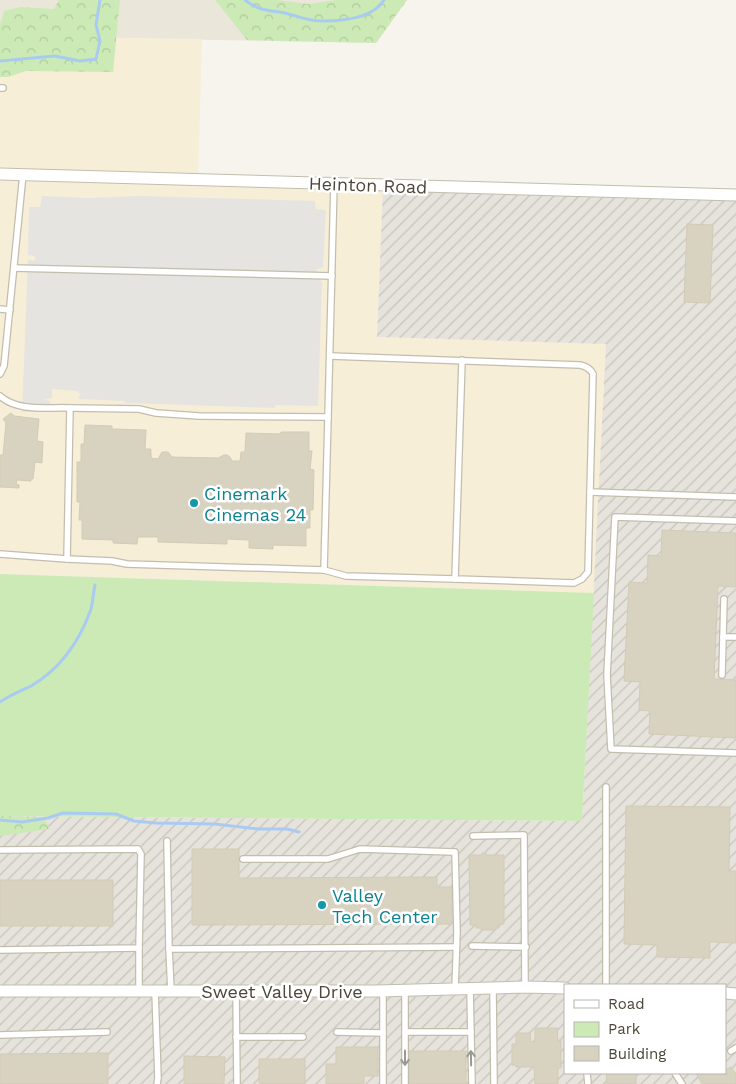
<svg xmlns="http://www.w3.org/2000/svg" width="736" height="1084" viewBox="0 0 736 1084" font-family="'Work Sans',sans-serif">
	<defs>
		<pattern id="industrial-furrows" width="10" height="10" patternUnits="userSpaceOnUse" patternTransform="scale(1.25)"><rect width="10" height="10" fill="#e6e3dd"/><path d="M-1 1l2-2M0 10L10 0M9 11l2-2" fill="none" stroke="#c7c4be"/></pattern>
		<pattern id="forest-crowns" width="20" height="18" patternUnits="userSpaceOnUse" patternTransform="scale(1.25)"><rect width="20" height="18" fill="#cceab5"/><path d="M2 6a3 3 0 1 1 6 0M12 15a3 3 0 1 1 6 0" fill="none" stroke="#b1ca9c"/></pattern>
	</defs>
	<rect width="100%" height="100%" fill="#f6f4ec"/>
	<path fill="#eae7da" d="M0 0H407L376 43 0 36Z"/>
	<path fill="#f7eed8" d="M0 36 202 39 198 179 383 185 377 337 606 343 594 593 0 574Z"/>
	<path fill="url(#industrial-furrows)" fill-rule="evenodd" d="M383 185 736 195V1084H0V816L582 821 606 344 377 337ZM565 985H725V1073H565Z"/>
	<path fill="#cceab5" d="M0 574 594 593 582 821 0 816Z"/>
	<g fill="url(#forest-crowns)">
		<path d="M59 0H120L113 72 26 71 8 77H0V24L4 11 20 7 54 9Z"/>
		<path d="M215 0H277L308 4 336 0H407L376 43 247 40Z"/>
		<path d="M0 816 43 817 50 829 0 836Z"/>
	</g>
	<path fill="#e5e4e0" d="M42 196 88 198 139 196 315 201 316 209 326 210 323 267 316 270 322 283 318 406 275 405V408L125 403V401L79 399 80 394 77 391 52 389V398L44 400 50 401 51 412H22L28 259 34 261 36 258 34 256 28 255 29 207H40Z"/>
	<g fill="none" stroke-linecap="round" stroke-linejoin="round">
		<g stroke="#a9cbf2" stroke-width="3">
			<path d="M245 0C259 11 268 10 285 13 297 16 311 22 323 21 343 21 373 18 384 0"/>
			<path d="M0 61 55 56 80 61 96 59 100 41 96 25 100 0"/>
			<path d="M0 702C10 695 20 691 31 686 60 669 78 644 90 612 93 604 93 594 95 585"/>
			<path d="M0 820 22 822 48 818 63 813 116 814 134 821 156 823 214 824 258 829H287L299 832"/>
		</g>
	</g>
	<g fill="#d8d2c1" stroke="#d3cbb4">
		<path d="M687 224 713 225 710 303 684 302Z"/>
		<path d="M11 413 14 416 39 419 37 441 43 442 42 463 35 462 33 479H31V481L17 480 16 484 19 485V488L0 487V455H3L6 423 3 419Z"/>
		<path d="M85 425 112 426V429L146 430 145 449H151V458L158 459 162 452H168L172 457 218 458 224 455H227L230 457 232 461H240L241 452H245L246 433 280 434 281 432H309V451H312L310 469 314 470 313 510H310V528H306V546L273 545V549L249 548V540L227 539V544L158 542V537H138L137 544 113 543V540L82 539V520H79L80 502H77V462H81V444H84Z"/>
		<path d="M662 530 736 533V587L718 586 714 679 736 680V738L649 734 650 711 639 710 640 682 624 681 629 582 647 583 648 555 661 556Z"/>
		<path d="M626 806 730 807 729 871H736V943L710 942V958L657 957V945L624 944Z"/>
		<path d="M192 849H239V878L437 877V887H452V924L192 925Z"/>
		<path d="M482 853H486V855H504V924H499V928H493L494 930H481V928H476V925H470L469 855H482Z"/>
		<rect x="0" y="880" width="113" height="46"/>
		<path d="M535 1028H557L558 1041H561V1068H558V1084H535L534 1067H516L515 1065H512V1044H516V1033H530L531 1042H535Z"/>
		<path d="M336 1047H378V1076H364V1084H326V1064H336Z"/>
		<rect x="409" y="1051" width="57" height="33"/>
		<path d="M108 1053V1084H0V1054Z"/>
		<path d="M184 1056 225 1057 224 1084H184Z"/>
		<rect x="259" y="1059" width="46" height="25"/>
		<path d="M731 1067 736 1074V1084H702L696 1073H725V1070Z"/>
		<path d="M606 1073H636V1084H607Z"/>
	</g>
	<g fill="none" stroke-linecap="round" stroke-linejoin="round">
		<g stroke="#c2beae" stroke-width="8">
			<g id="service">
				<path d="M0 88H3"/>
				<path d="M14 268 332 276"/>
				<path d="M0 309 10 310"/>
				<path d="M330 356 580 365C585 366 590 368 593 374L590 492 736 497"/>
				<path d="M462 360 455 579 574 583 582 579 588 572 590 492"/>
				<path d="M0 374 4 366 23 174"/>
				<path d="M0 396C18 412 47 407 70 408L67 559 0 554"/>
				<path d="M70 408 139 409 156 413 199 416 328 417 334 184"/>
				<path d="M328 417 324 570 346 576 455 579"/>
				<path d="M736 521 615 517 607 675 611 749 736 753"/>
				<path d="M67 559 112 561 127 564 324 570"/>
				<path d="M724 599 723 637H736"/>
				<path d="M722 675 723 637"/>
				<path d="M473 836 524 835 525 987"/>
				<path d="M167 841 169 949 456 947"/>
				<path d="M0 850 138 849 141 854 139 948 0 950"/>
				<path d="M243 859H328L360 849 455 852 457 932 455 989"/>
				<path d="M472 946 526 947"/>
				<path d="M139 948V991"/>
				<path d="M169 949 171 991"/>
				<path d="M606 985V787"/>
				<path d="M493 988 494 1084"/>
				<path d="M470 989 472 1084"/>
				<path d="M405 990V1084"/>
				<path d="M155 991 158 1078 157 1084"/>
				<path d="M236 991 237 1084"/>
				<path d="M383 991V1084"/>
				<path d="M337 1032 383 1033"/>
				<path d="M405 1032H471"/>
				<path d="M0 1035 107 1032"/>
				<path d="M236 1037H303"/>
				<path d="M731 1051 736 1048"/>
				<path d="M587 1073 588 1084"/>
				<path d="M675 1073 682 1084"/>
			</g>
		</g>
		<g stroke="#c2beae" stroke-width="13">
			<g id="minor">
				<path d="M0 174 736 195"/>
				<path d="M0 991H377L525 987 565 988"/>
				<path d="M725 993 736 994"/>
			</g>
		</g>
		<use href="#service" stroke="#fff" stroke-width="5.5"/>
		<use href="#minor" stroke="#fff" stroke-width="11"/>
	</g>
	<defs><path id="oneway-shaft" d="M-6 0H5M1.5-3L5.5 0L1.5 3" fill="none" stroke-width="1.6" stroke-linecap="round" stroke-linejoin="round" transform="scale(1.25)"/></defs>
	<g stroke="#9c9992">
		<use href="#oneway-shaft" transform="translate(405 1058) rotate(90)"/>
		<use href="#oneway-shaft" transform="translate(471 1058) rotate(-91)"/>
	</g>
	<g fill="#0f9aa8" stroke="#fff" stroke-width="2">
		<circle cx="194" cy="503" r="5"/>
		<circle cx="322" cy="905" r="5"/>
	</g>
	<g text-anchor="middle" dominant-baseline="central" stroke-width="5" stroke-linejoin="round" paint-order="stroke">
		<g font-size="18" fill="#4b4639" stroke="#fff">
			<text transform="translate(368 185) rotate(2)">Heinton Road</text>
			<text x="282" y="991">Sweet Valley Drive</text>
		</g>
		<g font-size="18" fill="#0d838f" stroke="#fff" text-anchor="start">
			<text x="204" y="493">Cinemark<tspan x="204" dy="21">Cinemas 24</tspan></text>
			<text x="332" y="895">Valley<tspan x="332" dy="21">Tech Center</tspan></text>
		</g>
	</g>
	<rect x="564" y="984" width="162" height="90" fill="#ffffff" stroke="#b7b5b0"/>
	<rect x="574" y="1000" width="25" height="8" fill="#ffffff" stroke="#b7b5b0"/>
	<text x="608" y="1009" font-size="15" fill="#4b4639">Road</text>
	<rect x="574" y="1022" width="25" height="15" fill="#cceab5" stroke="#b7b5b0"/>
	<text x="608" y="1034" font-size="15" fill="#4b4639">Park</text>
	<rect x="574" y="1046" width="25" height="15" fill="#d8d2c1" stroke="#b7b5b0"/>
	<text x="608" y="1059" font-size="15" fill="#4b4639">Building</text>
</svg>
